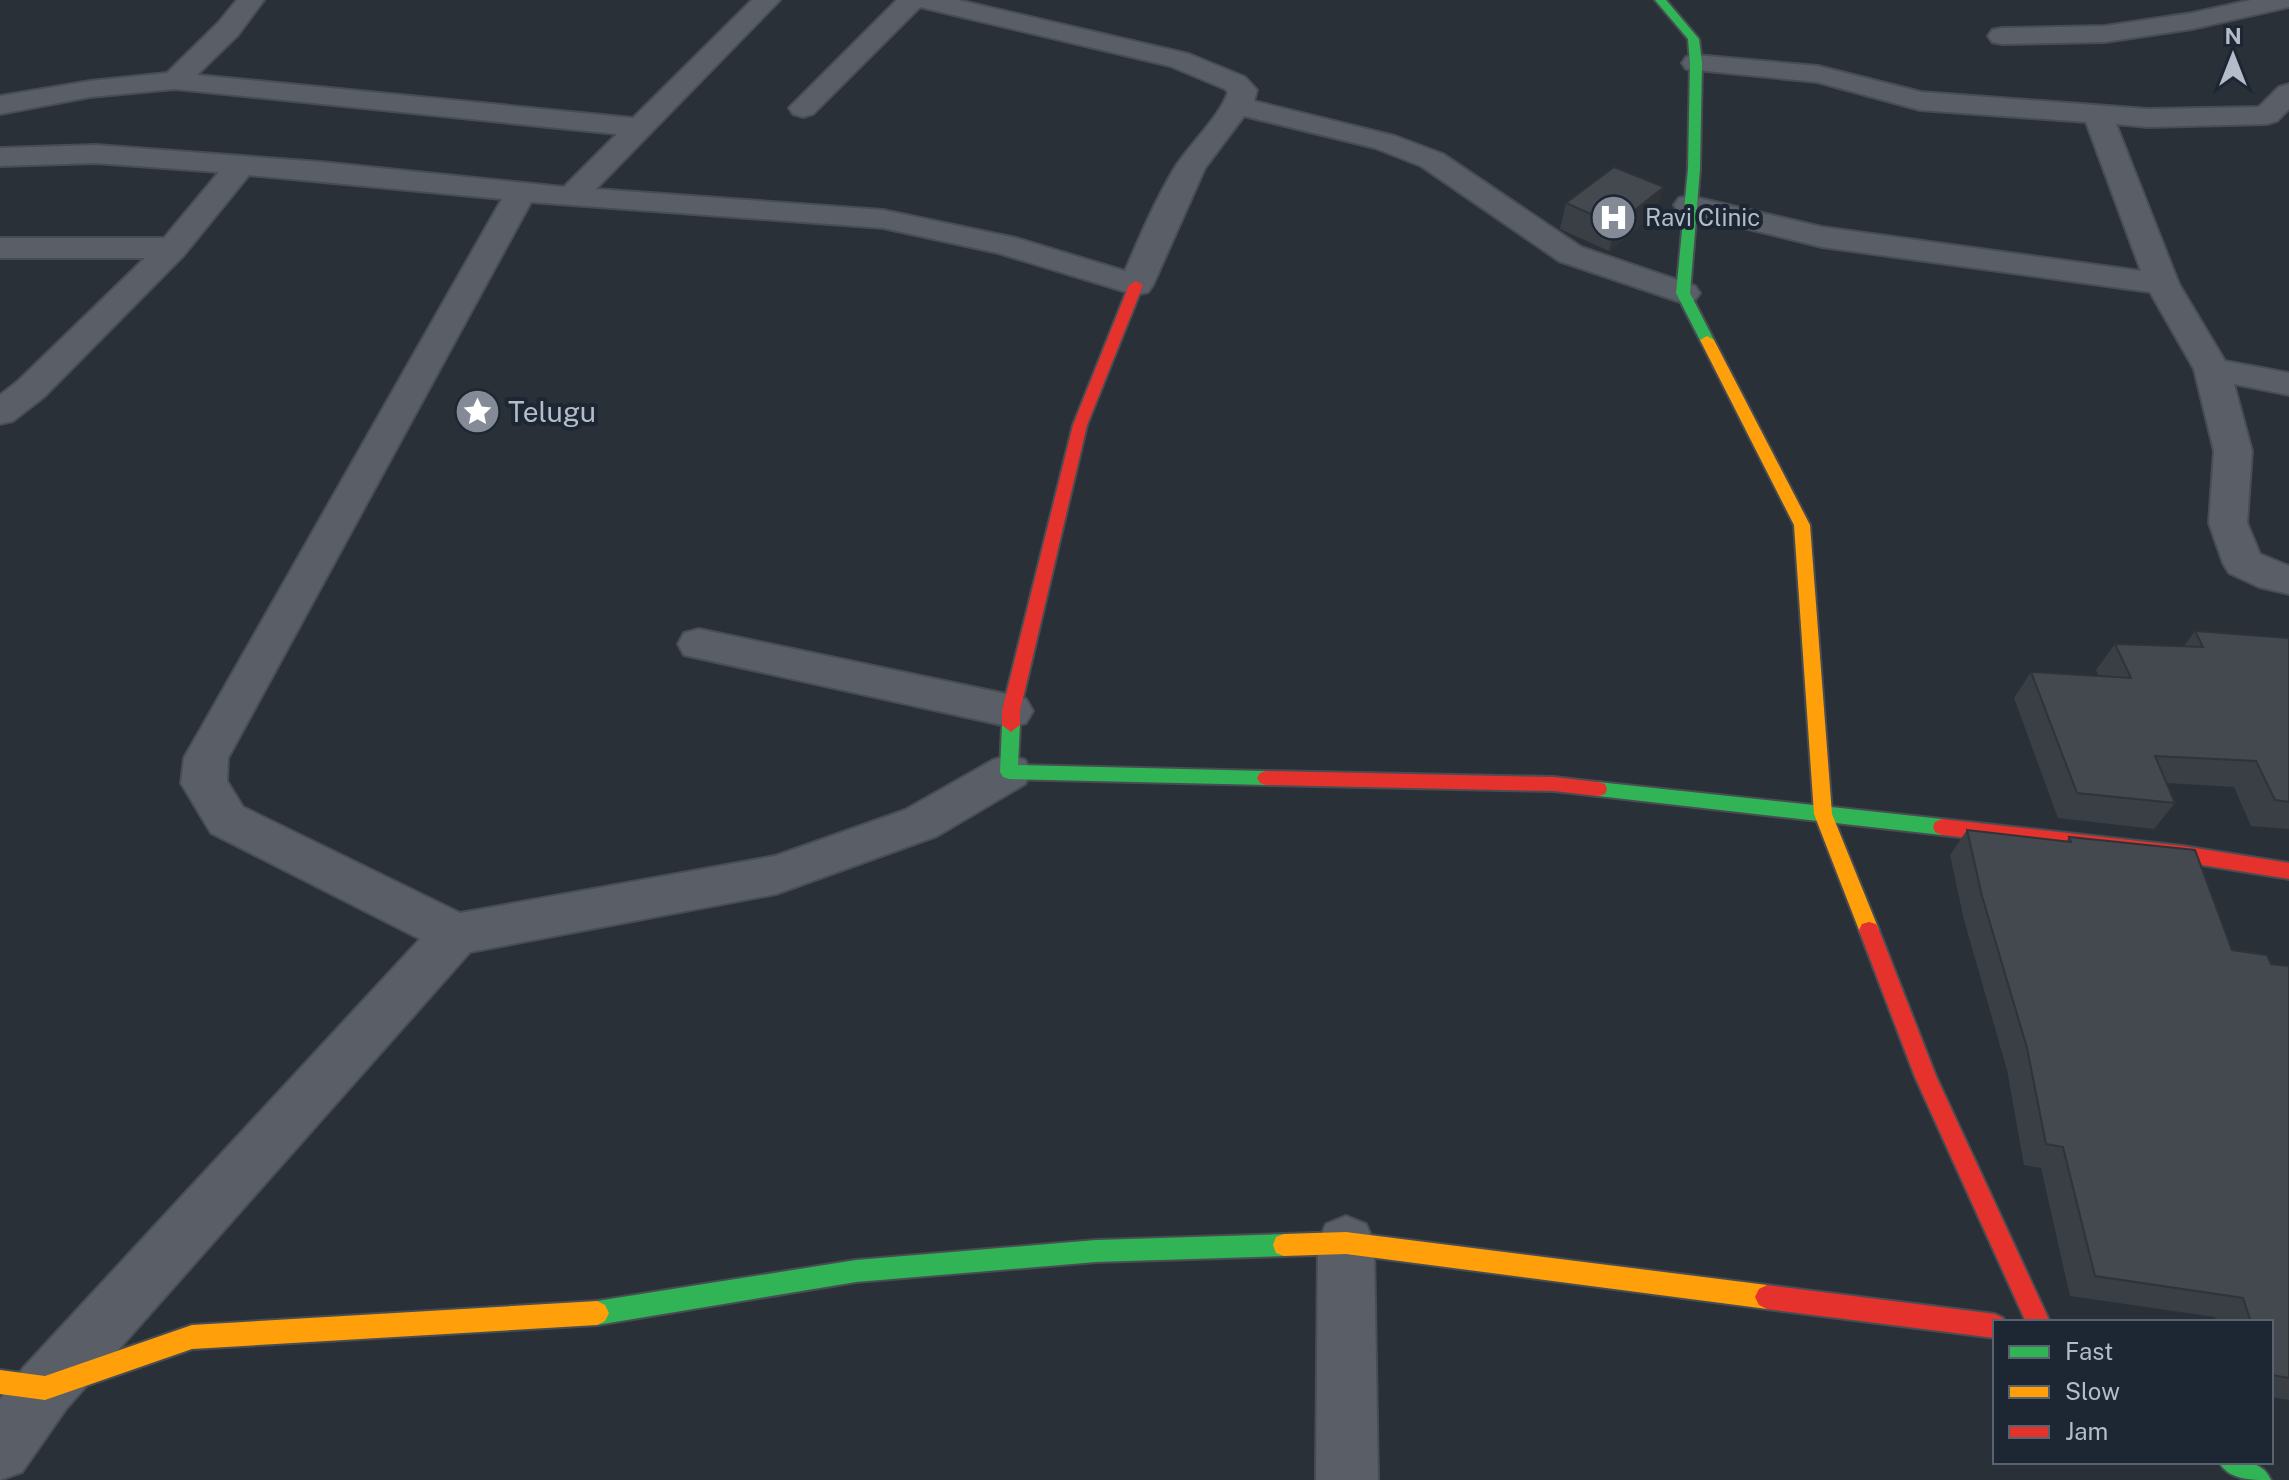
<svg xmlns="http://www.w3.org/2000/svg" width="2289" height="1480" font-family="'Public Sans',sans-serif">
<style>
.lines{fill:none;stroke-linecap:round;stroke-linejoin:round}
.street-casing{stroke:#484c53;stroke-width:4}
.fast-casing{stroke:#484c53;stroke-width:4}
.slow-casing{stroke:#484c53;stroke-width:4}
.jam-casing{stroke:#484c53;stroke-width:4}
.street{fill:#5a5e66;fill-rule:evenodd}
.fast{fill:#30b455;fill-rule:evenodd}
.slow{fill:#ff9f0a;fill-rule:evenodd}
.jam{fill:#e5322d;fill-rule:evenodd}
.wall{fill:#3a3f45}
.shaded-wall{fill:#303338}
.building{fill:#444950;stroke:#303338;stroke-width:2}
.labels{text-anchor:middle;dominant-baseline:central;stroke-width:8;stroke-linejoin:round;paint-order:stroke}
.far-poi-label{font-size:24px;fill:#b4bcc9;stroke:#1d2633;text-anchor:start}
.poi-label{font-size:28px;fill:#b4bcc9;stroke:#1d2633;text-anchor:start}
</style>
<rect width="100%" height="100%" fill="#2a3038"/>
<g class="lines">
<defs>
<g id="street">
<path d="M237,0h27l-26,35 -41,40 436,43 119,-118h28l-184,189 287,21 133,28 109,33c15,-35 30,-70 49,-102 15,-24 47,-54 54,-77l-3,-3 -55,-23 -250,-59 -107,107 -10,3 -10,-3 -4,-6 108,-108h61l231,54 56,23 12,13 -3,11 141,35 48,18 138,93 114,39 5,7 -5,7 -12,3 -124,-42 -138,-95 -46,-18 -131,-32 -39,52 -52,117 -5,7 -12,3 -138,-42 -115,-25 -352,-26 -303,556 -1,23 16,26 217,106 315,-57 130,-46 88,-50 16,-5 16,5 6,12 -6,12 -88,52 -161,58 -306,58 -404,457 -44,63 -22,8v-81l24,-32 396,-428 -209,-106 -30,-50 3,-25 318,-559 -253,-24 -65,80 -140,142 -31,24 -13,3v-29l18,-14 127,-123h-145v-20h164l55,-66 -123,-9 -96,3v-18l96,-3 225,17 243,25 53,-53 -442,-45 -85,8 -90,17v-18l90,-15 77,-8 51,-50z"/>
<polygon points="2251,0 2289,0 2289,7 2192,29 2105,42 2002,44 1992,42 1988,36 1992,30 2002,28 2105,26 2192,13"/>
<polygon points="1696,55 1818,66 1921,92 2148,109 2259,107 2279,87 2289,84 2289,109 2277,121 2267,124 2148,127 2116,124 2179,284 2225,361 2289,373 2289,395 2234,384 2252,451 2247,523 2260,554 2289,566 2289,594 2259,587 2229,573 2223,563 2209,523 2214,451 2194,369 2150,292 1822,247 1679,212 1674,205 1679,198 1690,196 1822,227 2141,271 2086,122 1920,110 1817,82 1686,69 1682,63 1686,57"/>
<polygon points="699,629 1011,695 1026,699 1033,711 1026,723 1011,727 684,655 678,644 684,633"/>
<polygon points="1346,1216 1366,1224 1374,1243 1378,1480 1316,1480 1318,1243 1326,1224"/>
</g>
<g id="fast">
<polygon points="1655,0 1666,0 1699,39 1702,63 1700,169 1690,293 1714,340 1707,344 1700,340 1676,293 1688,169 1690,63 1688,39"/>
<polygon points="1011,718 1020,725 1018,765 1266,771 1272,773 1275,778 1272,783 1266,785 1009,779 1003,777 1000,772 1002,725"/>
<polygon points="1598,782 1942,819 1949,822 1951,827 1949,832 1942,835 1598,796 1591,794 1589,789 1591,784"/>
<polygon points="1284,1234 1292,1237 1295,1245 1292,1253 1284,1256 1096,1262 856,1282 597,1325 589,1321 585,1313 589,1305 597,1301 856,1260 1096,1240"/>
<path d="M2219,1462c21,0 42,-4 52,18 -21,0 -42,0 -52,-18z"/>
</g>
<g id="slow">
<polygon points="1707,336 1714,340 1810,525 1832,814 1879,930 1876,936 1869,938 1862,936 1859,930 1814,814 1794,525 1700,340"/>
<polygon points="1346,1232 1767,1285 1775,1289 1779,1297 1775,1305 1767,1309 1346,1254 1284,1256 1276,1253 1273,1245 1276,1237 1284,1234"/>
<polygon points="597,1301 605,1305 609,1313 605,1321 597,1325 192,1349 45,1400 0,1394 0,1370 45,1376 192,1325"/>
</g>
<g id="jam">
<polygon points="1136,281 1143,285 1087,425 1020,711 1020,725 1011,732 1002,725 1002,711 1073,425 1129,285"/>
<polygon points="1266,771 1554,777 1598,782 1605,784 1607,789 1605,794 1598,796 1554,791 1266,785 1260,783 1257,778 1260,773"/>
<polygon points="1942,819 2183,846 2289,863 2289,879 2183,862 1942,835 1935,832 1933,827 1935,822"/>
<polygon points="1869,922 1876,924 1879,930 1936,1076 2050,1322 2026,1322 1915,1077 1859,930 1862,924"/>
<polygon points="1767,1285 1995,1314 2003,1318 2005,1322 1995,1322 1995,1338 1767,1309 1759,1305 1755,1297 1759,1289"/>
</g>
</defs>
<use href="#street" class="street-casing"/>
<use href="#fast" class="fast-casing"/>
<use href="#slow" class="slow-casing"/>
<use href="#jam" class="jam-casing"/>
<use href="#street" class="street"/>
<use href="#fast" class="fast"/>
<use href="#slow" class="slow"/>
<use href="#jam" class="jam"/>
</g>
<g class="wall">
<polygon points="1566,203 1656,213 1609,251 1560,229"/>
<polygon points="2195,631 2289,638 2289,829 2251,826 2234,787 2167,783 2175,803 2154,829 2058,818 2014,698 2031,672 2099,676 2096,670 2115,644 2184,646"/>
<polygon points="1967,830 2066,842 2069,837 2232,950 2271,964 2289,966 2289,1400 2271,1397 2271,1322 2217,1322 2215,1317 2070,1296 2041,1168 2024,1165 2007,1070 1964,920 1950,855"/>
</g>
<polygon class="shaded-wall" points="1664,187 1656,213 1609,251 1616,225"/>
<g class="building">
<polygon points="1614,167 1664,187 1616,225 1566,203"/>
<polygon points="2195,631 2289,638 2289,802 2275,800 2256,761 2155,756 2175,803 2077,793 2031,672 2131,678 2115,644 2203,647"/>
<polygon points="1967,830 2071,842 2069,837 2195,850 2232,950 2267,955 2271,964 2289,966 2289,1378 2271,1375 2271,1322 2251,1322 2243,1298 2095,1276 2063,1147 2046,1144 2027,1048 1982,896"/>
</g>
<defs>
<symbol id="hospital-disc" viewBox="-11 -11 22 22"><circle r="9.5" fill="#848b96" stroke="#1d2633"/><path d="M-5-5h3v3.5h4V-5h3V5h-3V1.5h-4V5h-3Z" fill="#fff"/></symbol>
<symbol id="sight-disc" viewBox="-11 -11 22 22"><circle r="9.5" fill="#848b96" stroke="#1d2633"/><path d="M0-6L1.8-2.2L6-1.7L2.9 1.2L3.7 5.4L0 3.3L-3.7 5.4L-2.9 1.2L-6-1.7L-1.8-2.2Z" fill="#fff"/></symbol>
</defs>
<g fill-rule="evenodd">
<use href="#hospital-disc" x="1588" y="192" width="51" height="51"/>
<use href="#sight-disc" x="452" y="386" width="51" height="51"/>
</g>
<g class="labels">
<g class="far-poi-label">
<text x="1645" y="217">Ravi Clinic</text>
</g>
<g class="poi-label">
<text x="508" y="411">Telugu</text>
</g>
</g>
<rect x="1993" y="1320" width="280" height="144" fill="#1d2633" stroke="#59626f" stroke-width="2"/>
<rect x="2009" y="1346" width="40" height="12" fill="#30b455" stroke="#59626f" stroke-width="2"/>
<text x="2065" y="1360" font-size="24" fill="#b4bcc9">Fast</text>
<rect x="2009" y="1386" width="40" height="12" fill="#ff9f0a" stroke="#59626f" stroke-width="2"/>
<text x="2065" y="1400" font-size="24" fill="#b4bcc9">Slow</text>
<rect x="2009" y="1426" width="40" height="12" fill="#e5322d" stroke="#59626f" stroke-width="2"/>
<text x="2065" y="1440" font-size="24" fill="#b4bcc9">Jam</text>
<g transform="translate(2233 56)" stroke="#1d2633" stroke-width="6" paint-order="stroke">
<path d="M0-6L14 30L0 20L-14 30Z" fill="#b4bcc9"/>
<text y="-12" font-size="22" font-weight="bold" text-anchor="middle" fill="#b4bcc9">N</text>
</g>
</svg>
